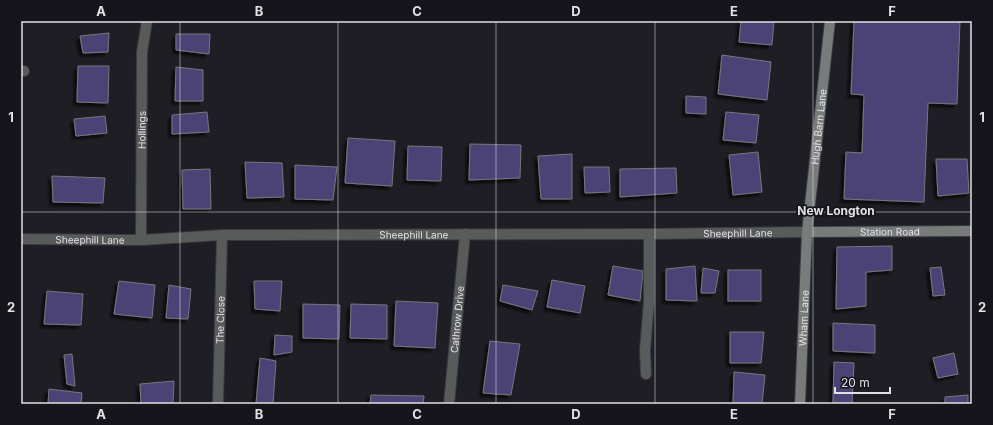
<svg xmlns="http://www.w3.org/2000/svg" width="993" height="425" font-family="Inter,sans-serif">
<style>
.building{fill:#4b4275;stroke:#77777e;filter:url(#shadow)}
.lines{fill:none;stroke-linecap:round;stroke-linejoin:round}
.lane-casing{stroke:#3a393f;stroke-width:12}
.street-casing{stroke:#3a393f;stroke-width:12}
.secondary-casing{stroke:#3a393f;stroke-width:12}
.lane{stroke:#575b59;stroke-width:10}
.street{stroke:#575b59;stroke-width:10}
.secondary{stroke:#777c7a;stroke-width:10}
.grid{fill:none;stroke:#e1e0e5;stroke-width:1;stroke-opacity:0.55}
.labels{text-anchor:middle;dominant-baseline:central;stroke-width:3.5;stroke-linejoin:round;paint-order:stroke}
.street-label{font-size:10px;fill:#e1e0e5;stroke:#16151b}
.quarter-label{font-size:12px;font-weight:bold;fill:#e1e0e5;stroke:#16151b}
.neatline{fill:none;stroke:#e1e0e5;stroke-width:1.5}
.grid-label{font-size:13px;text-anchor:middle;font-weight:bold;fill:#e1e0e5}
</style>
<defs>
<filter id="shadow"><feDropShadow dx="-3.5" dy="3.5" stdDeviation="1" flood-color="#0009"/></filter>
</defs>
<rect width="100%" height="100%" fill="#1f1e24"/>
<g class="building">
<polygon points="741,21 774,21 772,45 739,42"/>
<polygon points="854,21 960,21 957,104 928,103 924,202 844,199 846,152 862,153 864,95 851,94"/>
<polygon points="109,33 108,52 83,53 80,36"/>
<polygon points="176,34 210,34 209,54 176,50"/>
<polygon points="722,55 771,62 767,100 718,94"/>
<polygon points="78,66 109,66 108,103 77,102"/>
<polygon points="176,67 203,70 203,101 175,101"/>
<polygon points="686,96 706,97 706,114 686,113"/>
<polygon points="207,112 209,132 172,134 172,115"/>
<polygon points="726,112 759,115 756,143 723,140"/>
<polygon points="105,116 107,133 76,136 74,119"/>
<polygon points="348,138 395,141 392,186 345,183"/>
<polygon points="470,144 521,145 520,178 469,180"/>
<polygon points="408,146 442,147 441,181 407,180"/>
<polygon points="758,152 762,192 733,195 729,155"/>
<polygon points="572,154 572,199 541,199 538,156"/>
<polygon points="936,159 967,159 969,193 938,196"/>
<polygon points="245,162 282,163 284,197 247,198"/>
<polygon points="295,165 337,167 333,200 295,199"/>
<polygon points="584,167 609,167 610,192 585,193"/>
<polygon points="676,168 677,193 620,197 620,169"/>
<polygon points="210,169 211,209 183,209 182,170"/>
<polygon points="52,176 105,178 103,203 53,202"/>
<polygon points="892,246 892,270 866,272 866,306 836,309 837,247"/>
<polygon points="613,266 643,271 640,301 608,295"/>
<polygon points="695,266 697,301 666,300 666,269"/>
<polygon points="941,267 945,295 933,296 930,268"/>
<polygon points="703,268 719,271 715,293 701,293"/>
<rect x="728" y="270" width="33" height="31"/>
<polygon points="552,280 585,286 580,313 547,307"/>
<polygon points="119,281 155,285 152,318 114,314"/>
<polygon points="254,281 282,281 280,311 255,309"/>
<polygon points="169,285 191,289 188,319 166,318"/>
<polygon points="503,285 538,291 532,310 500,301"/>
<polygon points="47,291 83,294 81,325 44,324"/>
<polygon points="396,301 438,303 435,348 394,346"/>
<polygon points="303,304 340,305 339,339 303,338"/>
<polygon points="351,304 387,305 387,339 350,338"/>
<polygon points="833,323 875,325 875,353 833,351"/>
<polygon points="730,332 764,332 761,363 730,363"/>
<polygon points="275,335 292,336 292,352 274,355"/>
<polygon points="490,341 520,344 511,395 483,393"/>
<polygon points="954,353 958,374 938,378 933,358"/>
<polygon points="72,354 75,386 67,384 64,355"/>
<polygon points="260,358 276,361 273,404 256,404"/>
<polygon points="834,362 854,363 852,404 833,404"/>
<polygon points="734,372 765,375 762,404 733,404"/>
<polygon points="174,381 173,404 141,404 140,384"/>
<polygon points="49,389 82,393 81,404 48,404"/>
<polygon points="371,395 424,396 423,404 370,404"/>
<polygon points="968,395 968,404 945,404 945,397"/>
</g>
<g class="lines">
<defs>
<polyline id="lane" points="646,374 645,350 649,301 649,234"/>
<g id="street">
<polyline points="21,71 24,71"/>
<path id="s1" d="M21,239l120,1 81,-5 427,-1 158,-2"/>
<path id="s2" d="M141,240l1,-188 5,-31"/>
<path id="s3" d="M218,404l4,-169"/>
<path id="s4" d="M449,404l16,-170"/>
</g>
<g id="secondary">
<path id="s5" d="M807,232l165,-1"/>
<path id="s6" d="M800,404l7,-172 23,-211"/>
</g>
</defs>
<use href="#lane" class="lane-casing"/>
<use href="#street" class="street-casing"/>
<use href="#secondary" class="secondary-casing"/>
<use href="#lane" class="lane"/>
<use href="#street" class="street"/>
<use href="#secondary" class="secondary"/>
</g>
<path class="grid" d="M180,21v383M338,21v383M496,21v383M655,21v383M813,21v383M21,212h951"/>
<g class="labels">
<g class="street-label">
<text stroke="none"><textPath href="#s6" startOffset="278">Hugh Barn Lane</textPath></text>
<text stroke="none"><textPath href="#s2" startOffset="110">Hollings</textPath></text>
<text stroke="none"><textPath href="#s5" startOffset="83">Station Road</textPath></text>
<text stroke="none"><textPath href="#s1" startOffset="717">Sheephill Lane</textPath></text>
<text stroke="none"><textPath href="#s1" startOffset="393">Sheephill Lane</textPath></text>
<text stroke="none"><textPath href="#s1" startOffset="69">Sheephill Lane</textPath></text>
<text stroke="none"><textPath href="#s6" startOffset="86">Wham Lane</textPath></text>
<text stroke="none"><textPath href="#s4" startOffset="85">Cathrow Drive</textPath></text>
<text stroke="none"><textPath href="#s3" startOffset="84">The Close</textPath></text>
</g>
<g class="quarter-label">
<text x="836" y="210">New Longton</text>
</g>
</g>
<rect width="993" height="425" fill="none" stroke="#16151b" stroke-width="44"/>
<path d="M835 387v6h55v-6" fill="none" stroke="#e1e0e5" stroke-width="2"/>
<text x="841" y="387" font-size="12" fill="#e1e0e5" stroke="#16151b" stroke-width="3" paint-order="stroke">20 m</text>
<rect x="22" y="22" width="949" height="381" class="neatline"/>
<g class="grid-label">
<text x="101" y="16">A</text>
<text x="259" y="16">B</text>
<text x="417" y="16">C</text>
<text x="576" y="16">D</text>
<text x="734" y="16">E</text>
<text x="892" y="16">F</text>
<text x="11" y="122">1</text>
<text x="982" y="122">1</text>
<text x="11" y="312">2</text>
<text x="982" y="312">2</text>
<text x="101" y="419">A</text>
<text x="259" y="419">B</text>
<text x="417" y="419">C</text>
<text x="576" y="419">D</text>
<text x="734" y="419">E</text>
<text x="892" y="419">F</text>
</g>
</svg>
